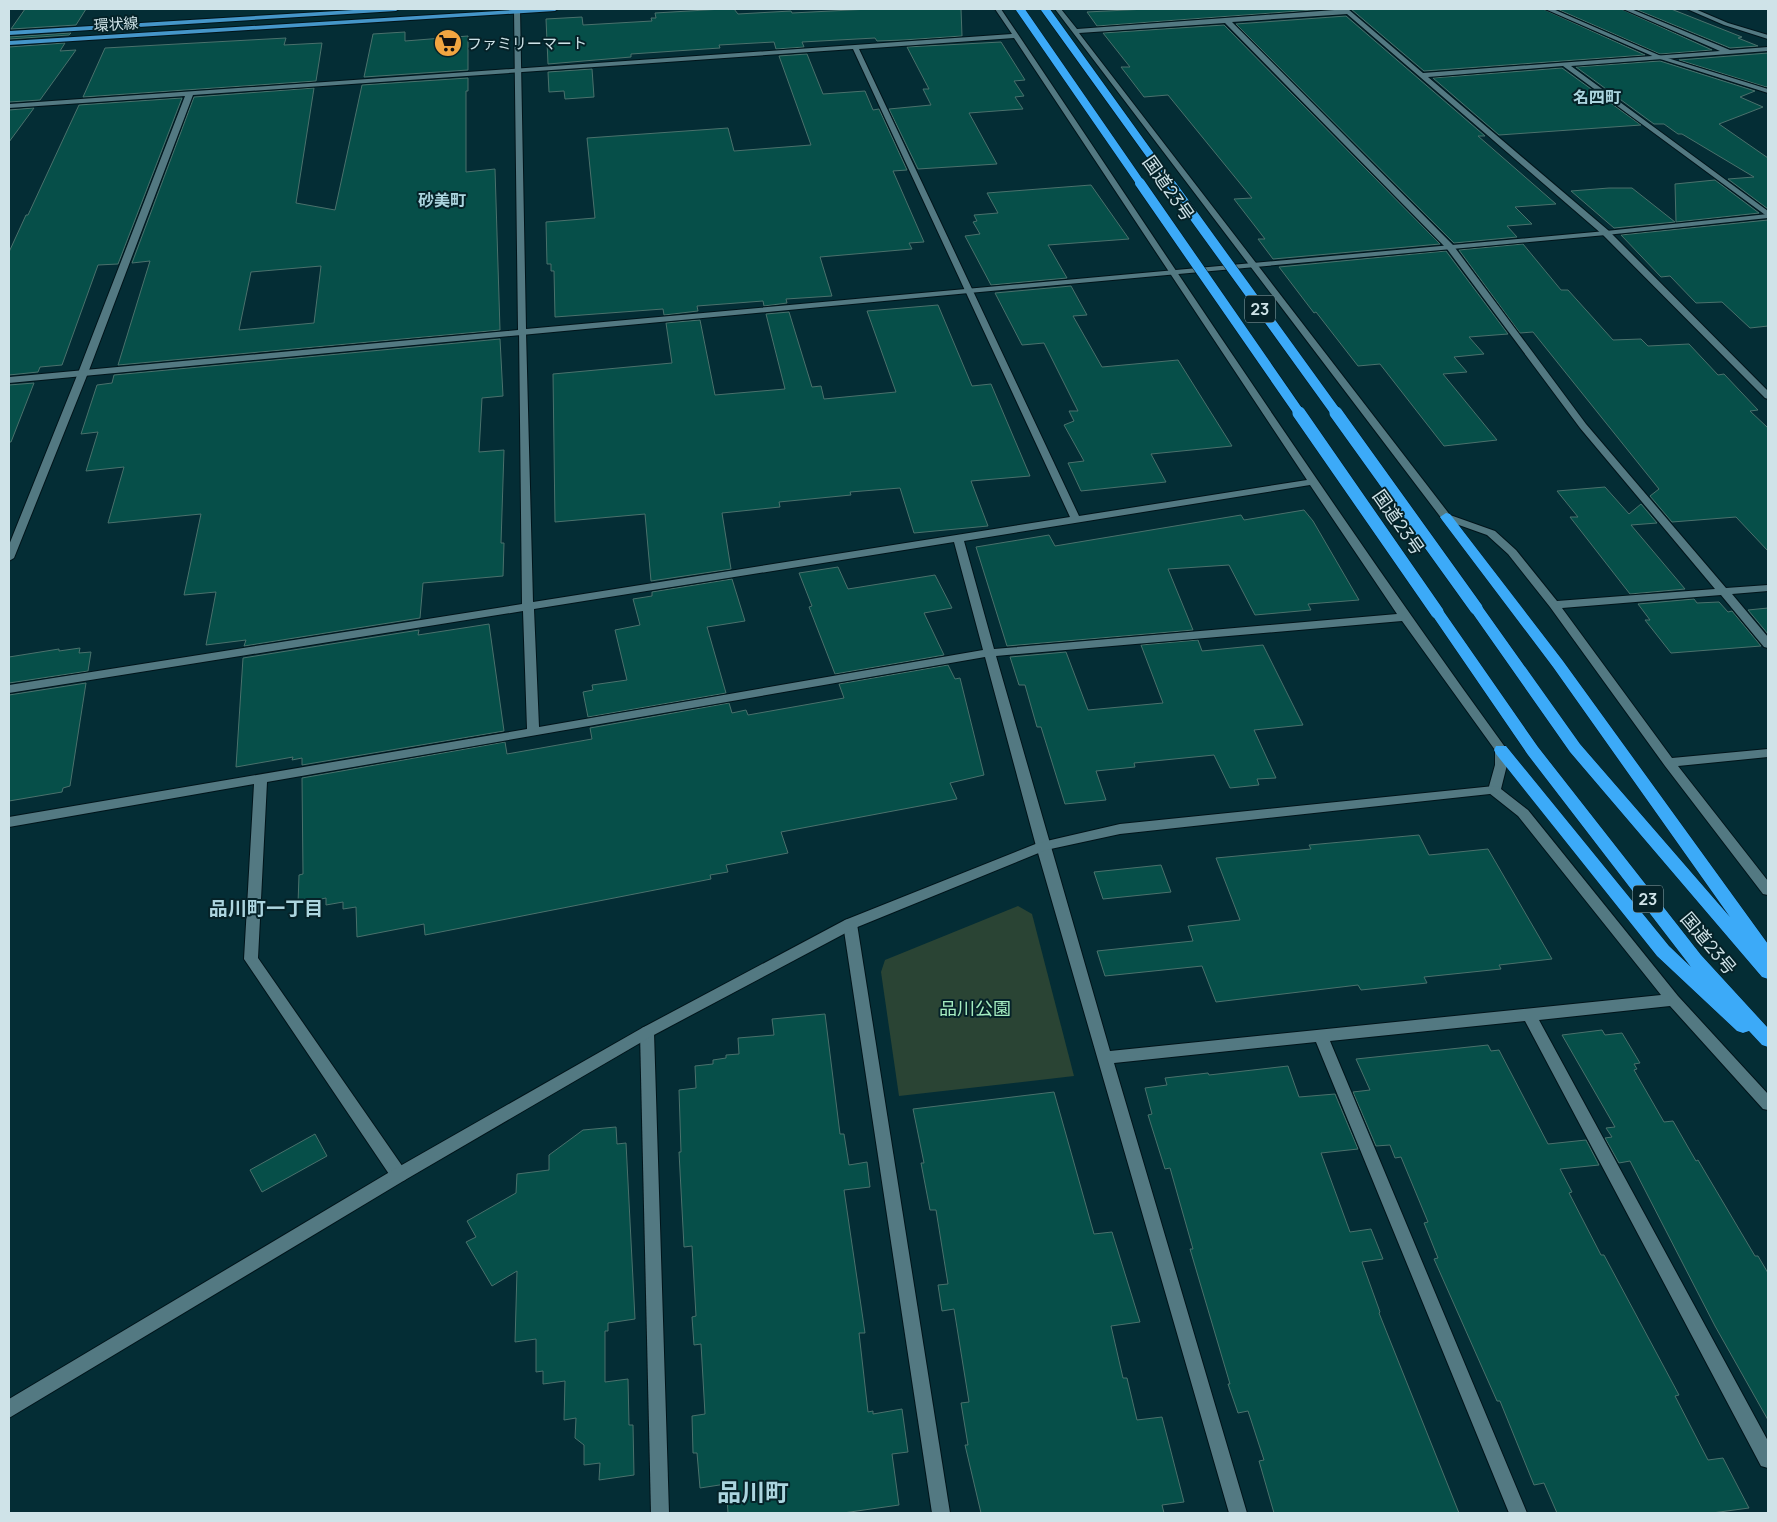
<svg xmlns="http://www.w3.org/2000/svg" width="1777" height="1522" font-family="Manrope,'Noto Sans JP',sans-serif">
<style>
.green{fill:#2a4434}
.building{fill:#064f49;stroke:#4a716c;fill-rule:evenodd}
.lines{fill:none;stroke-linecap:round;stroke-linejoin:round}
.street-casing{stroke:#00141a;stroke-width:2}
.secondary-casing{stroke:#00141a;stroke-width:2}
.primary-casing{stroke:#00141a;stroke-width:2}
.highway-casing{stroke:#00141a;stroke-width:1}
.street{fill:#537982;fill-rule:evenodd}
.secondary{fill:#537982;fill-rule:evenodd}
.primary{fill:#4596c9;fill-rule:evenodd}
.highway{fill:#3caaf8;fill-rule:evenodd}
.highway-bridge-far2-casing{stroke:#00141a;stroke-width:9;stroke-linecap:butt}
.highway-bridge-far1-casing{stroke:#00141a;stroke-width:11;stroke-linecap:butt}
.highway-bridge-casing{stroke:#00141a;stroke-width:14;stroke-linecap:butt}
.highway-bridge-far2{stroke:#3caaf8;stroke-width:8}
.highway-bridge-far1{stroke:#3caaf8;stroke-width:10}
.highway-bridge{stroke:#3caaf8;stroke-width:13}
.labels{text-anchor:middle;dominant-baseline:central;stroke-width:4;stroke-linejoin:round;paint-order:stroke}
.far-street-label{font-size:15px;fill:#cfe3e8;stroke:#052228}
.far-poi-label{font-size:15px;fill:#cfe3e8;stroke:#052228;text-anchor:start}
.far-quarter-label{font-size:16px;font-weight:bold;fill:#acd5df;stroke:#052228}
.shield{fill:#052228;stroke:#92a9ae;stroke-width:1}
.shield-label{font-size:16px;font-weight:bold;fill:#cfe3e8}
.street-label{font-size:18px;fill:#cfe3e8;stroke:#052228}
.park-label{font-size:18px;fill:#a5edc1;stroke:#052228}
.neighbourhood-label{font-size:19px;font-weight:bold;fill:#acd5df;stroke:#052228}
.near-quarter-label{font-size:24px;font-weight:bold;fill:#acd5df;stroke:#052228}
</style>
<rect width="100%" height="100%" fill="#042d35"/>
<polygon class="green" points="1018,906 1032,914 1074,1076 899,1096 881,972 885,960"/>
<g class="building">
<polygon points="25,9 86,9 76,25 11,29"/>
<polygon points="723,9 734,9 738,14 791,11 792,13 870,9 961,9 962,36 903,40 877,41 875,38 802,42 804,47 776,49 774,42 719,45 720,48 631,54 631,57 548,64 546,19 582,17 583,25 652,21 651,18 656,18 655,13"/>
<polygon points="1147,9 1326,9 1097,26 1087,12"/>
<polygon points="1351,9 1543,9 1645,55 1424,71"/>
<polygon points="1557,9 1621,9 1712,50 1660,54"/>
<polygon points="1635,9 1671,9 1742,37 1738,38 1758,46 1730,48"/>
<polygon points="1346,16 1485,136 1478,136 1556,204 1515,207 1532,224 1507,226 1517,237 1454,243 1236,24"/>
<polygon points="1224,25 1440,244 1273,259 1258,239 1265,239 1234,199 1252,198 1168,95 1144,97 1121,67 1130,67 1103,33"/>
<polygon points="405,32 405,41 468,36 468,70 364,77 373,34"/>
<polygon points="71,33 69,35 9,39 9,37"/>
<polygon points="286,38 284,45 322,43 316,81 83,97 105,48"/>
<polygon points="1001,42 1025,80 1014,81 1024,96 1015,97 1023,109 969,113 997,164 918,169 889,109 931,105 923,89 929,89 907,47"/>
<polygon points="65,43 60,51 76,50 40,100 9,102 9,47"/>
<polygon points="1768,53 1768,86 1766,87 1679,60"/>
<polygon points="807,54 823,94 865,91 873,110 879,109 907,170 893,171 924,242 909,243 912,249 820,257 832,296 786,299 787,303 764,306 763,301 697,306 698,311 664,315 663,309 555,317 554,271 551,271 551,264 547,264 546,222 595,218 587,138 728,128 734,151 811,145 779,56"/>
<polygon points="1660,61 1755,91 1740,97 1763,107 1719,124 1768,158 1768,209 1728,179 1754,177 1682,134 1678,134 1664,124 1654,124 1576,67"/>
<polygon points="1562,68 1641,125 1499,135 1433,78"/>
<polygon points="592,69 594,97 565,99 564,91 549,92 548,72"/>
<path d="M468,78v13h-2v81l29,-3 5,161 -382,35 32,-104 -18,2 62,-166 120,-9 -18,115 39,7 27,-125zM321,266l-7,57 -75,7 12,-58z"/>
<polygon points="182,98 118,264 98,265 62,365 40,367 38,372 9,375 9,252 26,215 28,215 79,105"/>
<polygon points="34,108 9,142 9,110"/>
<polygon points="1715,180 1759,213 1676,222 1675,184"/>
<polygon points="1091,185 1129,239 1048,245 1067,278 991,285 965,236 980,234 973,222 977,221 974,215 998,213 987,193"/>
<polygon points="1609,188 1632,188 1675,222 1614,228 1571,191"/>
<polygon points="1768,220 1768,326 1750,328 1722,302 1696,303 1670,276 1661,277 1621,235"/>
<polygon points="1523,244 1561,290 1568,290 1613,340 1641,339 1648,346 1689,344 1718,375 1724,374 1758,410 1750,411 1768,428 1768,551 1736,517 1672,522 1650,496 1659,489 1533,332 1520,333 1459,250"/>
<polygon points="1446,251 1508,334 1469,337 1484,354 1454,357 1467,372 1443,374 1497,440 1444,446 1380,364 1358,366 1316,312 1314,313 1279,267"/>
<polygon points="1071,286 1087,315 1073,316 1102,367 1178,360 1232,446 1151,454 1166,482 1081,491 1068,463 1084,461 1064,425 1074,421 1069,411 1078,411 1044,343 1022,345 995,293"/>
<polygon points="938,305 972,386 991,384 1030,476 971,481 988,526 914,533 900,488 850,492 851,495 779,502 780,507 722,513 731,569 651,581 645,514 555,522 553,374 672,363 666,323 700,320 715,395 785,389 766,314 789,312 812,387 821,386 824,399 896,392 867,311"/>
<polygon points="500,339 503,396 482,398 479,452 504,450 501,543 504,543 503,576 423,583 420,618 244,646 246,640 206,645 216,592 184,595 201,514 108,523 124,467 86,471 98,432 81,434 97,385 112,383 114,375"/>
<polygon points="34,383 11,442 9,442 9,385"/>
<polygon points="1605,487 1629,514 1641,504 1657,523 1631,525 1685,589 1630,594 1570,517 1578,517 1557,491"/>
<polygon points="1304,510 1313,521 1359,600 1308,604 1311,610 1255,615 1229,565 1168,569 1193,630 1007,646 976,547 1049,535 1055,546 1241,515 1244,520"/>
<polygon points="838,567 848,589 935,575 952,608 924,613 944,655 835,674 809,607 812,606 799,573"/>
<polygon points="732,579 745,621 707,627 726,693 588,717 583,692 593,690 592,685 627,680 615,630 640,625 633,599 652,596 652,592"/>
<polygon points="1694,599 1697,603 1719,602 1728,612 1732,611 1761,646 1671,653 1645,620 1650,620 1638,604"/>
<polygon points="1768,608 1768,634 1748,610"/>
<polygon points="489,624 504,731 302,765 302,758 292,760 293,757 236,767 243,658 419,630 418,635"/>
<polygon points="1198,640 1202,651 1263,645 1303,725 1254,730 1276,778 1257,779 1259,785 1230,788 1214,755 1134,763 1135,767 1096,771 1106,800 1065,804 1041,727 1037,727 1025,685 1019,685 1010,657 1066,652 1088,710 1163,703 1141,645"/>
<polygon points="80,648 79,653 91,652 88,671 9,683 9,657 59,649 59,651"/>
<polygon points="948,665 955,679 960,678 984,775 950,783 957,799 781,832 788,853 726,865 728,872 710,875 711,879 425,935 424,924 357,937 356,907 343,909 343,902 326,905 326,898 298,904 299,875 303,874 302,778 505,742 507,754 592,739 590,728 729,703 732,713 746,710 748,715 844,698 839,684"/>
<polygon points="86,683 70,786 63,788 62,792 9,801 9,695"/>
<polygon points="1419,835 1429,855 1488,849 1552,959 1499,965 1501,969 1424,977 1427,983 1361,990 1358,985 1216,1002 1202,966 1105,976 1097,951 1193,941 1188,926 1240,920 1216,858 1311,849 1309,845"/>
<polygon points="1161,865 1171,892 1103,899 1094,872"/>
<polygon points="825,1014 840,1134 844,1134 849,1165 867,1162 870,1187 844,1190 865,1333 859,1333 868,1412 873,1411 873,1414 902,1409 908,1452 892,1454 899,1505 843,1513 728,1513 726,1484 700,1488 697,1453 693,1453 692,1416 705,1414 701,1344 694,1345 692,1317 696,1316 692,1246 684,1247 679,1152 681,1152 679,1090 696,1088 695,1066 713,1064 713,1060 726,1058 726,1055 739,1054 738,1038 774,1035 772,1019"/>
<polygon points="1602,1030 1605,1035 1622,1033 1640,1063 1634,1064 1637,1069 1634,1070 1664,1122 1673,1121 1696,1161 1698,1160 1755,1256 1758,1256 1768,1273 1768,1420 1715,1326 1630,1161 1619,1163 1605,1138 1612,1137 1606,1128 1615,1127 1562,1035"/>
<polygon points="1488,1045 1491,1051 1499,1050 1548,1144 1586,1140 1599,1165 1560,1169 1572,1192 1569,1193 1601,1255 1604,1255 1679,1395 1675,1396 1708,1460 1723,1458 1749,1508 1712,1513 1557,1513 1544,1483 1534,1485 1500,1401 1497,1401 1434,1259 1438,1258 1424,1223 1428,1222 1401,1157 1395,1158 1390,1145 1376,1146 1353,1092 1370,1090 1356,1059"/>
<polygon points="1288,1066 1299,1097 1335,1094 1358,1149 1321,1153 1350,1232 1371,1229 1383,1259 1362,1262 1380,1312 1379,1313 1459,1513 1274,1513 1259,1461 1264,1460 1248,1411 1238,1413 1228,1384 1230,1384 1190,1249 1193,1249 1170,1168 1165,1169 1148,1115 1152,1114 1145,1088 1167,1085 1165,1078 1208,1073 1209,1075"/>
<polygon points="1054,1092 1094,1234 1112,1232 1140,1322 1111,1326 1123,1378 1127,1378 1137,1420 1162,1417 1184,1502 1162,1505 1164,1513 981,1513 965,1445 968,1445 961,1403 969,1402 954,1309 942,1311 938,1285 948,1284 936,1210 930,1210 921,1163 924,1163 913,1109"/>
<polygon points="616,1127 617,1144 626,1143 635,1319 608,1323 608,1331 605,1331 605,1382 628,1379 629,1425 633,1425 634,1475 599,1480 600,1463 584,1465 584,1445 575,1438 576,1418 564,1420 565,1381 543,1384 543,1371 536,1372 536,1339 515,1342 517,1271 492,1286 466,1242 476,1237 467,1221 516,1193 517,1174 549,1170 549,1155 583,1130"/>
<polygon points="315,1134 327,1156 262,1192 250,1170"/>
</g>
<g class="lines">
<defs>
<g id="street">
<path d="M995,9h6c166,247 329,497 504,738l2,18 -6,24 27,21 150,186 90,98v16l-5,-1 -93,-103 -131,14 229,421v27l-7,-2 -236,-445 -195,20 197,472h-18l-193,-471 -202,21 133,450h-18l-193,-667 -51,-189 -718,125 -9,176 147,212 2,5 -2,5 -6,2 -6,-2 -149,-221 10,-175 -245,43v-10l518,-88 -4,-118 -514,82v-8l513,-81 -3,-274h6l1,2 7,270 537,-85 -217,-468 -660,46 -105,278 -74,185 -5,3v-16l69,-172 107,-277 -176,12v-4l1003,-70zM1014,38l293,442 -228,36 -220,-467zM1310,485l87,129 -403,35 -30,-108zM954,542l29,108 -444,77 -5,-118zM1402,621l93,129v15l-7,25 1,3 29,23 143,179 -551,56 -114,-395z"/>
<path d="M1055,9h6l16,20 271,-20 75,64 297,-22 -97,-42h8l99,41 38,-3v4l-197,15 197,145v6l-205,-151 -135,11 181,154 159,160v8l-3,-1 -162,-163 -256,-221 -115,8 221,223 133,179 140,164 42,-3v6l-36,3 36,43v11l-4,-1 -43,-52 -159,13 110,150 96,-9v8l-90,9 90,115v14l-5,-1 -98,-128 -115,-159 -42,-53 -21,-19 -45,-16zM1225,23l222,226 133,179 135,161 -158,12 -41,-51 -21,-19 -45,-16 -371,-482z"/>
<polygon points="1687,9 1695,9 1728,23 1768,35 1768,39 1724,25"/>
<polygon points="850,919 855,920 857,924 950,1513 932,1513 843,924 845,920"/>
<polygon points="647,1026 652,1028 654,1032 669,1513 651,1513 640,1032 642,1028"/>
</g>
<g id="secondary">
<polygon points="514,9 520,9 526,329 1606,231 1768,214 1768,218 1606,235 969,293 9,383 9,377 518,330"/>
<polygon points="1545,9 1553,9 1661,56 1768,89 1768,93 1657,58"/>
<polygon points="1494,786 1499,787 1500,790 1499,793 1120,834 1046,850 855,928 652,1036 405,1180 9,1418 9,1399 393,1170 642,1028 845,920 1038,843 1120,824"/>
</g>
<g id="primary">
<polygon points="370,9 399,9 396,11 9,35 9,31"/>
<polygon points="529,9 558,9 555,11 9,45 9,41"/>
</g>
<g id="highway">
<polygon points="1446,513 1450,514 1563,661 1768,944 1768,979 1762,977 1570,752 1471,611 1469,608 1471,605 1481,605 1580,744 1730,917 1553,667 1442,520 1440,517"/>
<polygon points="1437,608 1442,609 1538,747 1701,955 1768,1028 1768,1047 1762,1045 1749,1031 1743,1033 1737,1031 1657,956 1496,754 1494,750 1496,746 1506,746 1669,946 1691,967 1528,755 1430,612"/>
</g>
</defs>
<use href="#street" class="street-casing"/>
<use href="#secondary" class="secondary-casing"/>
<use href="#primary" class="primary-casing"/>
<use href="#highway" class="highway-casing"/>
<use href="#street" class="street"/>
<use href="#secondary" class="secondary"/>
<use href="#primary" class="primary"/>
<use href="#highway" class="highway"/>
<defs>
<g id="highway-bridge-far2">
<polyline points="1020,9 1141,184"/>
<polyline points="1045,9 1171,184"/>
</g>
<g id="highway-bridge-far1">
<polyline points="1140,183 1300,414"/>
<polyline points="1170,183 1337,414"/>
</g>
<g id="highway-bridge">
<polyline points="1299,413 1437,612"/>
<polyline points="1336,413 1476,608"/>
</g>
</defs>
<use href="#highway-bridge-far2" class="highway-bridge-far2-casing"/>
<use href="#highway-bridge-far1" class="highway-bridge-far1-casing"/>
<use href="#highway-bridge" class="highway-bridge-casing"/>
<use href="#highway-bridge-far2" class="highway-bridge-far2"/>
<use href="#highway-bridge-far1" class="highway-bridge-far1"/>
<use href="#highway-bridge" class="highway-bridge"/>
</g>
<defs>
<symbol id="supermarket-disc" viewBox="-11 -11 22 22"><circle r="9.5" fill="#f2a541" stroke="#052228"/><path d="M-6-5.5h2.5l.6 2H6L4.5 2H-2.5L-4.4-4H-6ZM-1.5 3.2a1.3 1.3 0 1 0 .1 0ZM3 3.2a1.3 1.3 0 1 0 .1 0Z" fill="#111"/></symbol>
</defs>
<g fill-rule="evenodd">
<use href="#supermarket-disc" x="432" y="27" width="32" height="32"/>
</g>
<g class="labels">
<g class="far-street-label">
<text transform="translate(116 24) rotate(-4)">環状線</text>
</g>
<g class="far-poi-label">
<text x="467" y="43">ファミリーマート</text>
</g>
<g class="far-quarter-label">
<text x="1597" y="97">名四町</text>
<text x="442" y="200">砂美町</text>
</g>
<g class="shield">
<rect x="1245" y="295.5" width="30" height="27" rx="4"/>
<rect x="1633" y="885.5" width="30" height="27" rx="4"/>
</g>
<g class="shield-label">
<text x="1260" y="309">23</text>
<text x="1648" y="899">23</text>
</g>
<g class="street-label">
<text transform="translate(1169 188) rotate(55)">国道23号</text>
<text transform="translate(1399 522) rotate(55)">国道23号</text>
<text transform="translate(1709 943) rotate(50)">国道23号</text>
</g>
<g class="park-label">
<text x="975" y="1008">品川公園</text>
</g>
<g class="neighbourhood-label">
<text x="266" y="908">品川町一丁目</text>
</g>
<g class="near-quarter-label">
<text x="753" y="1491">品川町</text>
</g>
</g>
<rect width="1777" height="1522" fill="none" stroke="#cfe3e8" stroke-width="20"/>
</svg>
